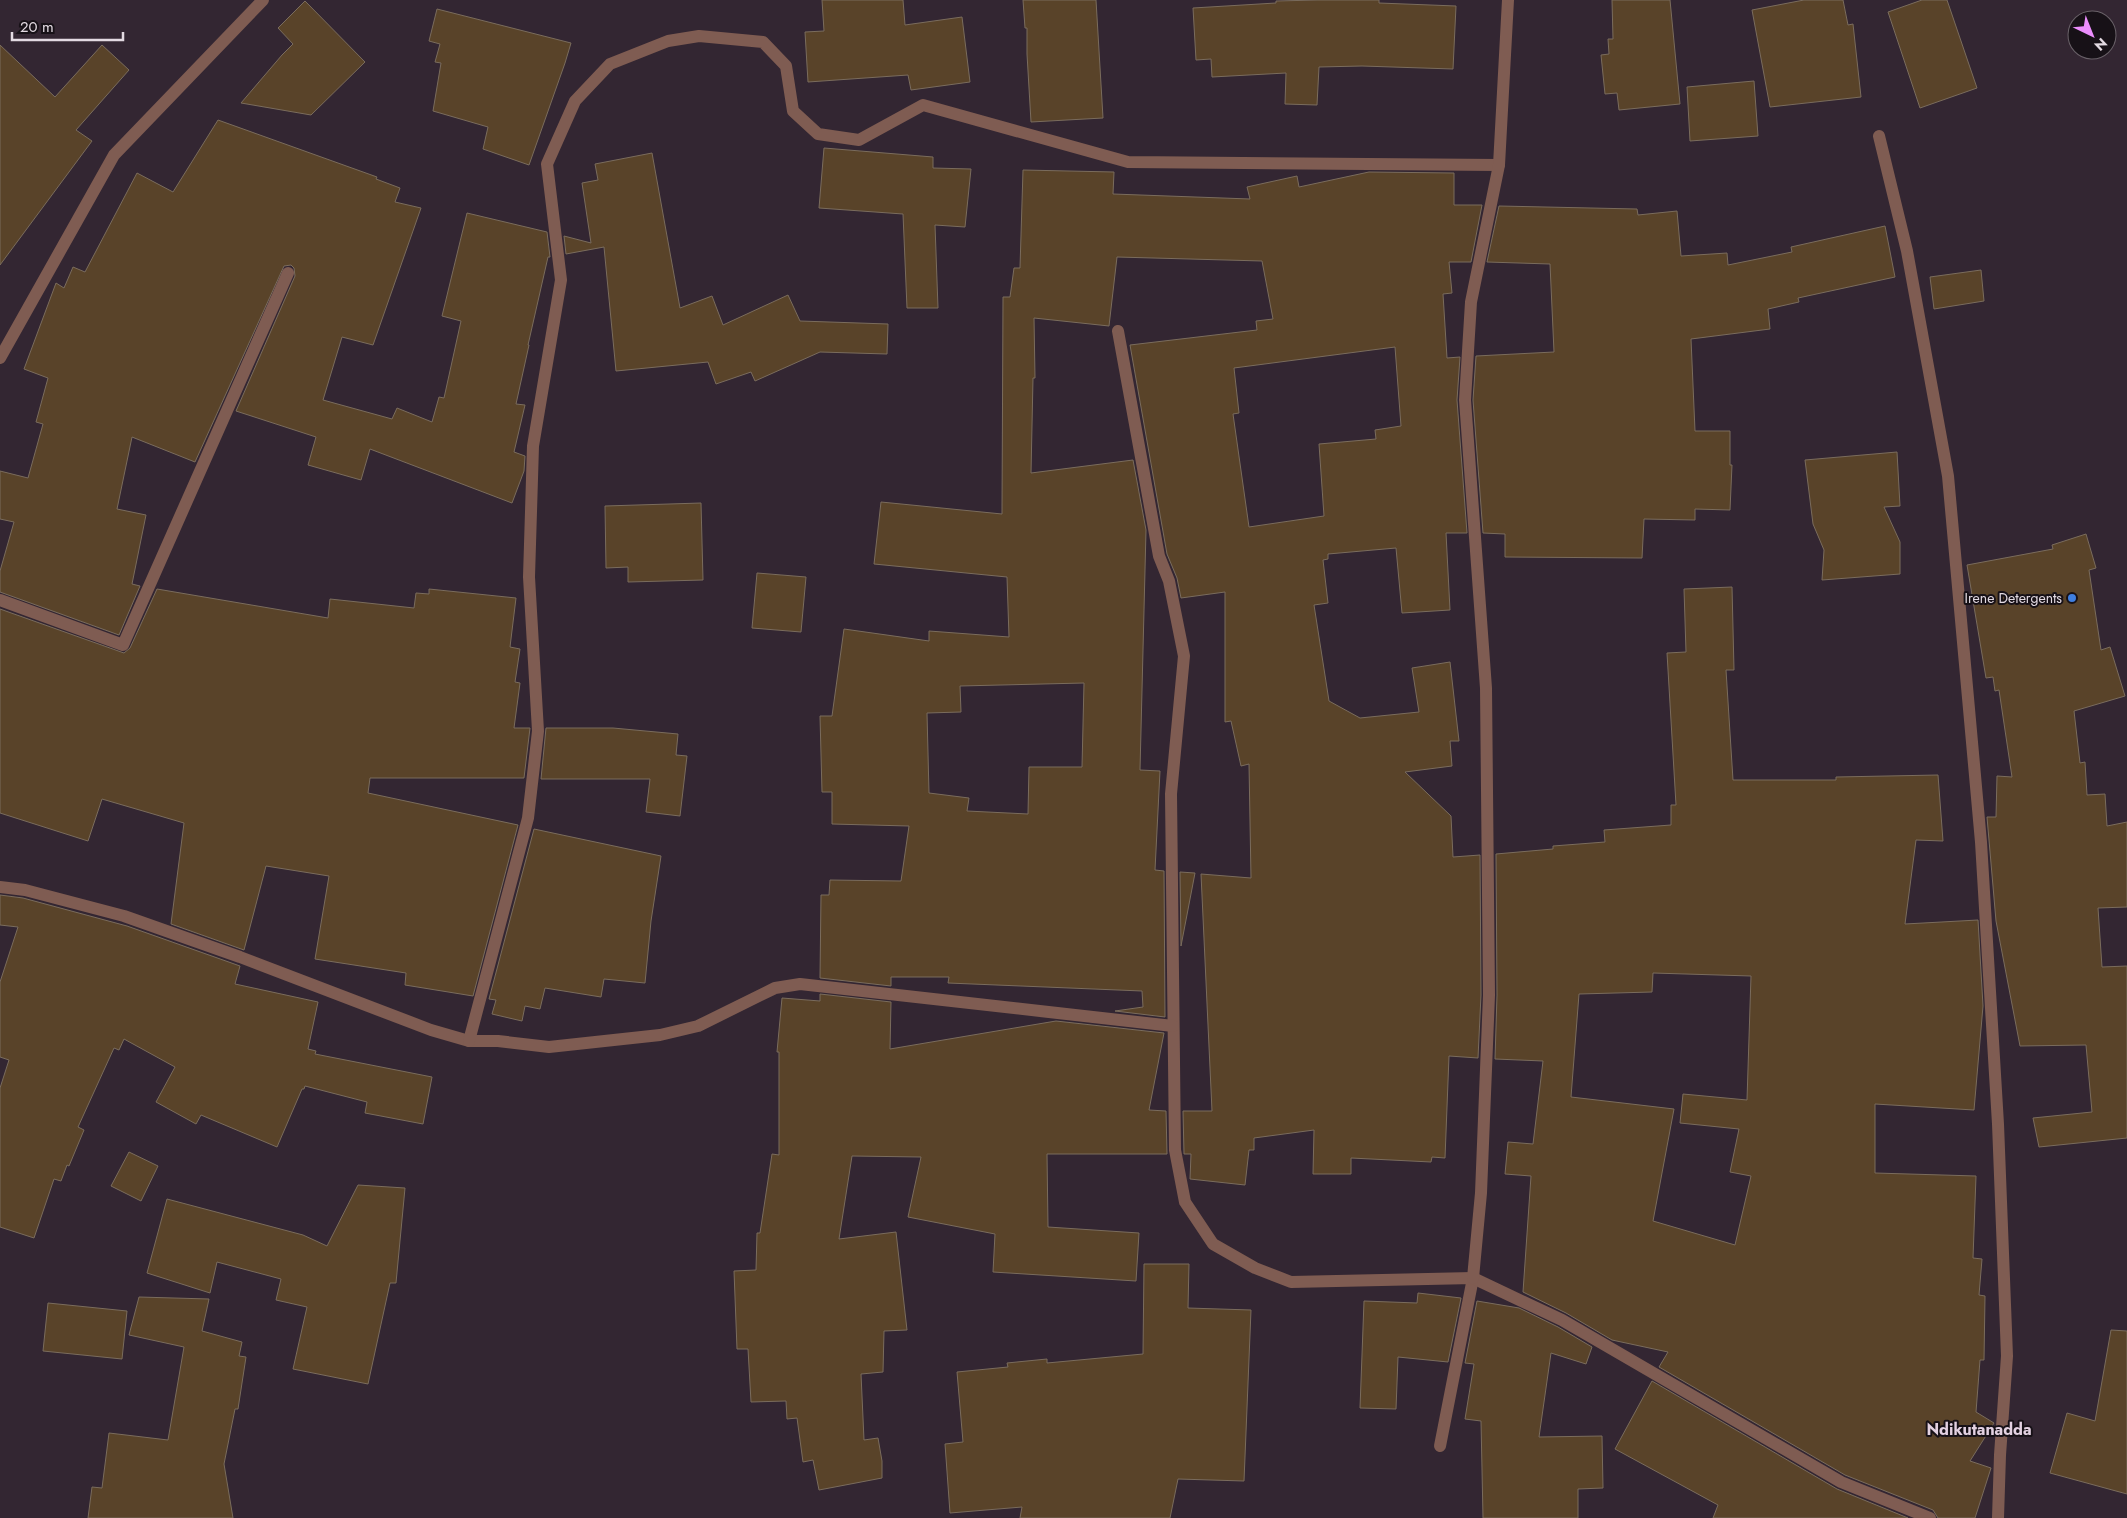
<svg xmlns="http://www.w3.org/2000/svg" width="2127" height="1518" font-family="Jost,sans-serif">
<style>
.building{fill:#594329;stroke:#7a6c5d;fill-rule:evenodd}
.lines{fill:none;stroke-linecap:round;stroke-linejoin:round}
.lane{stroke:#7f5c52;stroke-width:12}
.street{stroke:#7f5c52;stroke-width:12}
.shop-dot{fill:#3f7fe0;stroke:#171117;stroke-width:2}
.labels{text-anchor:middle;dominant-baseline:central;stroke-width:4;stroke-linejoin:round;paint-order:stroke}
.poi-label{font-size:14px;fill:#e3dae2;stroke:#171117;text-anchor:end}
.quarter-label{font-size:16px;font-weight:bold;fill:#e3d1e1;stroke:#171117}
</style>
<rect width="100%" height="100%" fill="#332632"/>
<g class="building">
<polygon points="822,0 903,0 905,25 962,17 970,82 911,90 908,75 808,82 805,32 824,31"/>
<polygon points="1023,0 1096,0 1103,118 1031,122 1027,54 1027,28 1025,28"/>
<polygon points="1318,0 1379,0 1379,3 1456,6 1453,69 1362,66 1319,67 1317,105 1285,104 1286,73 1212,77 1211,59 1196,60 1193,8 1276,3 1276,1"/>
<polygon points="1612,0 1670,0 1680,104 1619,110 1617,93 1605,94 1601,55 1609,54 1608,39 1613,39"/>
<polygon points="1804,0 1843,0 1848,25 1853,24 1861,97 1770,107 1752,10"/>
<polygon points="1922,0 1947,0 1977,88 1920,108 1888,12"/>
<polygon points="305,1 365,62 311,115 241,103 282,55 293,44 278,28"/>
<polygon points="437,9 571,43 565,63 529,165 483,149 488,127 433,111 441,63 435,62 440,44 429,41"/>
<polygon points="0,45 55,97 102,45 129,70 76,130 92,141 0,265"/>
<polygon points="1754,81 1758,136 1690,141 1687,87"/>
<polygon points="218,120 377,177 376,179 400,188 395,202 421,208 373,345 342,337 323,400 392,419 397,408 432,422 439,397 444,398 461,321 442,316 467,213 547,232 550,257 548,257 528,345 529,345 516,404 525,405 514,452 525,456 524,471 512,503 370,449 361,480 308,465 316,437 236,411 295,276 294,268 291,265 284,266 195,462 132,437 117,509 146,515 132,584 140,586 119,635 0,592 0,571 14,522 0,519 0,471 28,478 43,424 36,422 48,378 24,369 56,283 64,288 73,267 85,272 137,173 173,192"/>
<polygon points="824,148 933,157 933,168 971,169 965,227 935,225 938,308 907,308 903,214 819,208"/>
<polygon points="652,153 680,308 712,296 723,325 788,295 800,321 888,324 887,354 820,352 755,381 751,372 716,384 708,362 616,371 604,247 566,254 564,236 591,243 582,183 598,180 595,164"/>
<path d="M1023,170l91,2 -1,22 137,5 -3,-12 50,-11 2,11 70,-15 85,1v32h28l-11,57h-22l3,31 -9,1 4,64 13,-1 -3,43 10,133h-21l4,77 -48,3 -6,-65 -68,6v5l-5,1 5,43 -14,2 15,96 31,17 59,-6 -7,-44 38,-6 9,79h-9l2,25 -47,6 46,44 2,41 27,-2 1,140 -3,63 -29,-2 -4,102 -13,-1 -1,5 -80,-4v16h-38l1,-44 -60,8v12h-5l-4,35 -55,-6 1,-25h-7l-1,-43h29l-11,-237 50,4 -2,-114 -8,2 -10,-45 -6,1v-130l-44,6 -4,-20 -10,-24 -37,-209 127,-15 -1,-9 17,-2 -11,-58 -145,-4 -8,69 -75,-8 1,60h-2l-2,95 102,-13 13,70 -6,240 20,1 -5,99 9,1 1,146 -50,-6 28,-4 -1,-16 -194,-8 1,-6h-58v9l-71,-8 1,-83h8l1,-15 71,1 8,-55 -77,-2v-32h-10l-2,-76h12l12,-87 85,12v-10l80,6 -2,-60 -133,-13 7,-62 121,12 1,-217h7l4,-29h6zM1395,347l6,79 -26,4 1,9 -57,5 5,72 -75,11 -16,-113 6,-1 -5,-45zM1084,683l-2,84h-53l-1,47 -61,-3 2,-13 -40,-5 -2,-80 34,-1 -1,-26z"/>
<polygon points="1499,206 1637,209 1638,215 1677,211 1681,256 1727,253 1728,265 1792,252 1791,247 1885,226 1895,277 1798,298 1799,302 1768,309 1770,329 1691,339 1695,431 1730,431 1730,465 1732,465 1730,510 1695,509 1695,520 1644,519 1642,558 1505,557 1505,534 1483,533 1473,400 1476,356 1554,352 1550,264 1487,262"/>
<polygon points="1981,270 1984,301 1934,309 1930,277"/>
<polygon points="1897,452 1900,506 1884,507 1900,542 1900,574 1822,580 1824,550 1813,524 1805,460"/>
<polygon points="701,503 703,580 628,582 628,567 606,568 605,506"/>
<polygon points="2086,534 2096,568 2089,570 2101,650 2110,647 2125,696 2074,711 2080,763 2085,762 2087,795 2105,794 2107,826 2127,822 2127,907 2098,908 2102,967 2127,966 2127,1138 2039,1147 2033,1118 2092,1112 2086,1045 2020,1046 1996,921 1987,817 1996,817 1997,776 2012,777 1999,690 1995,691 1993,677 1986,678 1967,565 2053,549 2052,545"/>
<polygon points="757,573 806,577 801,632 752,628"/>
<path d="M1732,587l2,83h-8l7,110h103v-3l102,-2 5,66 -27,-1 -11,84 73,-4 5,86 -9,104 -99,-6v69l101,3 -3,82 9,1 -3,36 6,1 -1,64h-4l-4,52 18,11 -24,38 21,7 -16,50h-37l-5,-8 -88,-35 -186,-108 9,-15 -56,-12 -46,-27 -43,-21 8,-116 -26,-2 3,-32 25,2 10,-83 -48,-2 2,-64 -1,-141 57,-5v-3l52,-4 -1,-12 67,-5v-20h5l-9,-152 19,-1 -2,-63zM1653,973l98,3 -4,124 -64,-6 -3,29 59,6 -9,43 21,4 -16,69 -82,-24 21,-112 -103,-12 8,-103 73,-2z"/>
<polygon points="157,589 328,618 330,599 414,608 416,593 429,594 429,589 516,598 510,647 520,649 515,682 520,683 514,728 530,728 524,778 370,778 368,793 518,825 473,996 405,985 406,973 315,959 329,876 266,866 244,950 171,924 184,823 102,799 88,841 0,813 0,609 124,653 130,648"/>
<polygon points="546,728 613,728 678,734 676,755 687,756 680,816 646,812 650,779 541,779"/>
<polygon points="534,829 661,856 651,921 645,983 604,979 601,997 545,988 540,1009 525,1006 522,1021 492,1014 496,1000 489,999"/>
<polygon points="1180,872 1195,873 1181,946"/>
<polygon points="0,895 23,898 127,926 240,966 235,984 318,1002 308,1049 316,1051 315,1054 432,1077 423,1124 365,1113 367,1102 305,1086 304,1089 302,1089 277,1147 201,1115 196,1124 156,1102 175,1067 124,1039 119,1050 114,1048 78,1127 84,1130 69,1166 67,1165 61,1181 54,1179 34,1238 0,1227 0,1088 9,1060 0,1057 0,982 18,927 0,925"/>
<polygon points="820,994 891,1002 890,1049 1056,1021 1164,1033 1149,1110 1166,1111 1167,1154 1047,1154 1048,1227 1139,1233 1136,1281 993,1272 995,1234 908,1217 921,1157 852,1156 839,1239 896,1232 907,1330 884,1331 883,1372 861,1374 864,1440 878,1438 882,1461 882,1478 819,1490 813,1460 803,1462 797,1418 787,1419 786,1401 751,1402 748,1349 737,1349 734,1271 756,1270 757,1233 760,1233 772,1154 779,1155 779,1052 777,1052 782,998 820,1001"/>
<polygon points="129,1152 158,1166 141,1201 111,1186"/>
<polygon points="358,1185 405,1188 396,1283 390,1283 368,1384 293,1369 307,1307 276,1300 281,1279 217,1262 210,1293 147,1273 167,1199 303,1235 327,1246"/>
<polygon points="1144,1264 1189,1264 1188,1308 1251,1310 1244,1481 1178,1479 1170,1518 1020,1518 1022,1507 950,1513 945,1444 963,1442 957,1372 1008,1367 1007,1363 1047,1359 1047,1363 1143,1354"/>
<polygon points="1418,1293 1461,1298 1448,1362 1398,1357 1396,1409 1360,1408 1364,1301 1417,1303"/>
<polygon points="139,1297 209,1299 202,1331 242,1342 239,1356 246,1357 238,1409 235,1409 224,1464 233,1518 88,1518 92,1487 102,1488 109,1433 168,1440 184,1347 129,1335"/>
<polygon points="1477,1301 1519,1308 1558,1327 1592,1347 1586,1364 1551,1353 1539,1437 1602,1436 1603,1488 1578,1489 1578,1518 1483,1518 1481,1421 1465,1419 1474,1364 1465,1363"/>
<polygon points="48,1303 127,1311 122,1359 43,1351"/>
<polygon points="2111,1330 2127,1331 2127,1494 2050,1473 2067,1413 2095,1421"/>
<polygon points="1652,1381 1837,1489 1908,1518 1713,1518 1718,1505 1615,1449"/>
</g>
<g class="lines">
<polyline class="lane" points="1440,1446 1473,1278"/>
<g class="street">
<polyline points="1879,136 1907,251 1948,476 1981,842 1998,1124 2007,1356 2000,1455 1998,1518"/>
<polyline points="1118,331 1159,556 1169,581 1184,656 1171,794 1175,1150 1185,1202 1213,1244 1255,1268 1291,1282 1473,1278 1562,1320 1841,1482 1930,1518"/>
<polyline points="0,358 114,155 263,0"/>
<polyline points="0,600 123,645 288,273"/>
<polyline points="0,887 25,890 124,916 240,957 431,1030 469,1041 498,1041 549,1047 660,1035 698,1026 775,988 800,984 1173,1026"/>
<polyline points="469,1041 528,818 538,731 529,577 533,446 561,280 547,164 575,101 610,64 668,41 699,36 763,42 786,66 793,111 818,134 859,140 923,105 1128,162 1499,165"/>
<polyline points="1473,1278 1481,1193 1489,995 1486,688 1465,400 1471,302 1499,165 1508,0"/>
</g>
</g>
<circle class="shop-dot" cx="2072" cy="598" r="5"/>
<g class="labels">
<g class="poi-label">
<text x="2062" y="598">Irene Detergents</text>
</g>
<g class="quarter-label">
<text x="1979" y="1429">Ndikutanadda</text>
</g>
</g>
<g transform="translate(2092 35) rotate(137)"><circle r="24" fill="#171117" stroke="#696168"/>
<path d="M0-4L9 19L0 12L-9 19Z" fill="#eb8dfc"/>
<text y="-8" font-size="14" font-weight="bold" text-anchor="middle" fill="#e3dae2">N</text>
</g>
<path d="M12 32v8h111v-8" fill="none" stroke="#e3dae2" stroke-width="2.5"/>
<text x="20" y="32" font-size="15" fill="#e3dae2" stroke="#171117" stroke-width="4" paint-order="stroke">20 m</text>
</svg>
